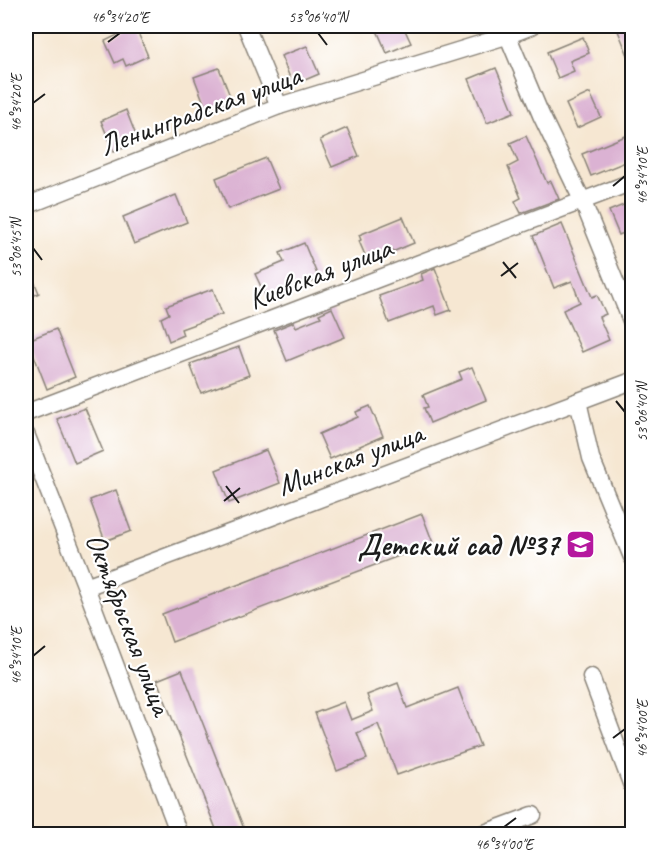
<svg xmlns="http://www.w3.org/2000/svg" width="658" height="860" font-family="Caveat,sans-serif">
<style>
.building{fill:#dbb2d3}
.lines{fill:none;stroke-linecap:round;stroke-linejoin:round}
.minor-casing{stroke:#898277;stroke-width:19}
.minor{stroke:#fff;stroke-width:16}
.ticks{fill:none;stroke:#1c1c1c;stroke-width:2}
.labels{text-anchor:middle;dominant-baseline:central;stroke-width:4.5;stroke-linejoin:round;paint-order:stroke}
.street-label{font-size:30px;fill:#1c1c1c;stroke:#fff}
.poi-label{font-size:30px;font-weight:bold;fill:#1c1c1c;stroke:#fff;text-anchor:end}
.neatline{fill:none;stroke:#1c1c1c;stroke-width:2}
.ticks-label{font-size:15px;text-anchor:middle;fill:#1c1c1c}
</style>
<rect width="100%" height="100%" fill="#fff"/>
<filter id="ink" filterUnits="userSpaceOnUse"><feTurbulence type="fractalNoise" baseFrequency=".0167" numOctaves="2"/><feDisplacementMap in="SourceGraphic" scale="12" xChannelSelector="R" yChannelSelector="G"/><feConvolveMatrix kernelMatrix="1 2 1 2 8 2 1 2 1" color-interpolation-filters="sRGB"/></filter>
<filter id="wash" filterUnits="userSpaceOnUse"><feTurbulence type="fractalNoise" baseFrequency=".008" numOctaves="4" result="noise"/><feDisplacementMap in="SourceGraphic" scale="24" xChannelSelector="R" yChannelSelector="G"/><feGaussianBlur stdDeviation="1.35" result="paint"/><feColorMatrix in="noise" values="0 0 0 0 0 0 0 0 0 0 0 0 0 0 0 0 0 1.4 0 .05"/><feComposite in="paint" operator="in"/></filter>
<g filter="url(#wash)">
<rect width="100%" height="100%" fill="#f6e7d2"/>
<g id="blocks">
<g class="building">
<polygon points="121,26 135,26 148,56 126,66 123,59 115,63 105,41 124,32"/>
<polygon points="375,26 403,26 411,43 387,53"/>
<polygon points="616,26 633,26 633,65 632,65"/>
<polygon points="583,37 589,53 570,61 574,71 558,78 547,52"/>
<polygon points="307,46 319,74 293,85 281,56"/>
<polygon points="219,68 232,101 207,111 194,77"/>
<polygon points="496,68 514,112 487,123 469,79"/>
<polygon points="590,93 601,117 577,128 566,104"/>
<polygon points="126,110 137,138 125,143 126,147 114,152 101,121"/>
<polygon points="347,128 359,156 332,167 320,140"/>
<polygon points="628,135 633,146 633,159 591,176 582,154"/>
<polygon points="526,136 547,183 551,181 559,199 521,213 515,201 521,198 508,167 518,162 510,143"/>
<polygon points="266,158 279,189 228,209 216,178"/>
<polygon points="176,195 187,222 134,244 123,217"/>
<polygon points="633,201 633,229 619,235 609,211"/>
<polygon points="403,217 414,243 368,262 359,241 361,240 359,235"/>
<polygon points="562,224 592,297 597,295 606,314 599,317 609,340 582,352 563,310 580,302 572,281 554,288 533,236"/>
<polygon points="304,243 319,279 270,300 268,293 265,295 255,274 284,262 280,253"/>
<polygon points="26,262 39,293 26,299"/>
<polygon points="435,268 451,310 437,315 434,306 389,323 379,296 423,280 421,274"/>
<polygon points="213,289 222,314 181,329 183,335 169,341 161,318 169,314 166,306"/>
<polygon points="332,308 345,337 287,361 274,330 294,322 296,327 321,317 319,314"/>
<polygon points="56,329 75,377 47,389 28,340"/>
<polygon points="239,347 249,375 201,393 190,364"/>
<polygon points="472,367 486,400 430,423 424,408 428,407 423,395 462,379 459,372"/>
<polygon points="370,406 383,436 330,459 319,434 358,417 356,412"/>
<polygon points="85,408 103,451 75,463 57,419"/>
<polygon points="266,450 280,483 229,503 216,470"/>
<polygon points="116,490 131,531 105,541 90,500"/>
<polygon points="422,514 433,543 172,642 162,614"/>
<polygon points="182,670 246,834 218,834 157,680"/>
<polygon points="398,683 407,708 458,688 480,746 397,775 378,724 357,733 367,759 337,771 315,713 344,702 351,720 373,711 367,695"/>
</g>
</g>
</g>
<g filter="url(#ink)">
<use href="#blocks" fill-opacity="0" stroke="#898277" stroke-width="1.5"/>
<g class="lines">
<defs>
<g id="minor">
<polyline points="246,26 279,106"/>
<polyline points="504,27 541,115 583,202 632,323"/>
<polyline points="26,206 279,106 506,36 532,26"/>
<polyline points="578,401 591,458 632,557"/>
<polyline points="26,413 632,182"/>
<polyline points="26,434 86,587 179,834"/>
<polyline points="86,587 632,381"/>
<polyline points="591,677 632,786"/>
<polyline points="482,834 533,815"/>
</g>
</defs>
<use href="#minor" class="minor-casing"/>
<use href="#minor" class="minor"/>
</g>
</g>
<path class="ticks" d="M318,33l9,12M108,42l12,-9M33,103l12,-9M613,186l12,-10M33,248l9,12M503,262l13,16M501,276l17,-13M616,401l9,11M226,486l13,17M224,501l16,-13M33,656l12,-10M613,738l12,-9M504,827l12,-9"/>
<defs>
<symbol id="school-square" viewBox="-11 -11 22 22"><rect x="-9" y="-9" width="18" height="18" rx="4" fill="#b5179e" stroke="#fff"/><path d="M0-5L7-2L0 1L-7-2ZM-4 1L0 2.5L4 1V4Q0 6-4 4Z" fill="#fff"/></symbol>
</defs>
<g fill-rule="evenodd">
<use href="#school-square" x="564" y="528" width="33" height="33"/>
</g>
<g class="labels">
<g class="street-label">
<text transform="translate(200 110) rotate(-20)">Ленинградская улица</text>
<text transform="translate(320 273) rotate(-21)">Киевская улица</text>
<text transform="translate(350 459) rotate(-21)">Минская улица</text>
<text transform="translate(129 624) rotate(69)">Октябрьская улица</text>
</g>
<g class="poi-label">
<text x="559" y="545">Детский сад №37</text>
</g>
</g>
<rect width="658" height="860" fill="none" stroke="#fff" stroke-width="66"/>
<rect x="33" y="33" width="592" height="794" class="neatline"/>
<g class="ticks-label">
<text x="120" y="22">46°34'20"E</text>
<text x="318" y="22">53°06'40"N</text>
<text transform="translate(16 103) rotate(-90)" y="5">46°34'20"E</text>
<text transform="translate(642 176) rotate(-90)" y="5">46°34'10"E</text>
<text transform="translate(16 248) rotate(-90)" y="5">53°06'45"N</text>
<text transform="translate(642 412) rotate(-90)" y="5">53°06'40"N</text>
<text transform="translate(16 656) rotate(-90)" y="5">46°34'10"E</text>
<text transform="translate(642 729) rotate(-90)" y="5">46°34'00"E</text>
<text x="504" y="849">46°34'00"E</text>
</g>
</svg>
